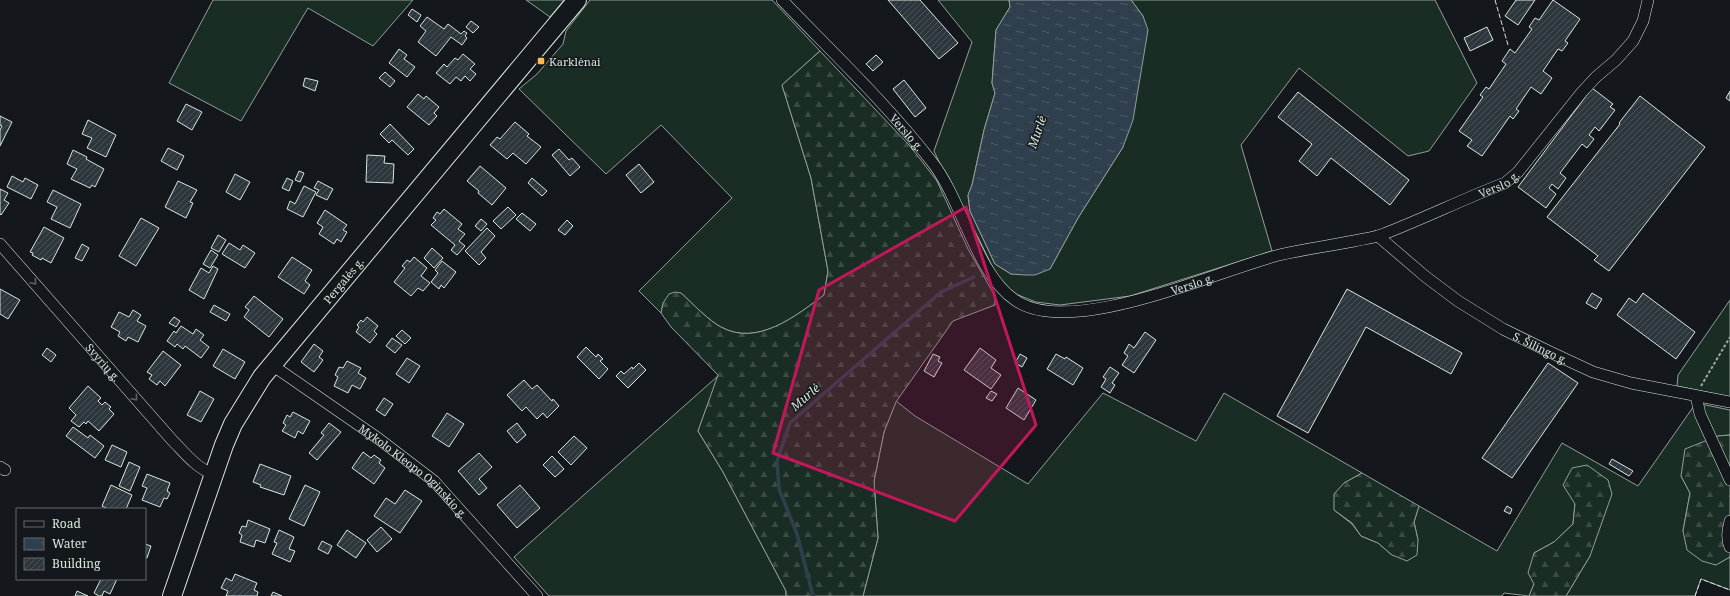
<svg xmlns="http://www.w3.org/2000/svg" width="1730" height="596" font-family="'Noto Serif',serif">
<style>
.grass{fill:#1a2d24;stroke:#939e99}
.forest{fill:url(#forest-firs);stroke:#939e99}
.water{fill:url(#water-ripples);stroke:#939e99}
.lines{fill:none;stroke-linecap:round;stroke-linejoin:round}
.stream{stroke:#2f3f4d;stroke-width:3.5}
.building{fill:url(#building-hatch);stroke:#d8e6dc}
.street-casing{stroke:#d8e6dc;stroke-width:12}
.primary-casing{stroke:#d8e6dc;stroke-width:20}
.path{stroke:#9da8a2;stroke-width:2;stroke-dasharray:3 2;stroke-linecap:butt}
.street{stroke:#14181c;stroke-width:11}
.primary{stroke:#14181c;stroke-width:18}
.fence{stroke:#d8e6dc;stroke-width:1;stroke-dasharray:5 2;stroke-linecap:butt}
.oneway{stroke:#59605f}
.marked{fill:#c2185b;fill-opacity:0.2;stroke:#c2185b;stroke-width:3;stroke-linejoin:round}
.poi-dot{fill:#ffb74d;stroke:#14181c;stroke-width:1.5}
.labels{text-anchor:middle;dominant-baseline:central;stroke-width:3;stroke-linejoin:round;paint-order:stroke}
.poi-label{font-size:11px;fill:#d8e6dc;stroke:#14181c;text-anchor:start}
.street-label{font-size:11px;fill:#d8e6dc;stroke:#14181c}
.water-label{font-size:12px;font-style:italic;fill:#d8e6dc;stroke:#14181c}
</style>
<defs>
<pattern id="forest-firs" width="22" height="20" patternUnits="userSpaceOnUse"><rect width="22" height="20" fill="#1a2d24"/><path d="M5 1l3.5 6h-7zM16 11l3.5 6h-7z" fill="#3b4b43"/></pattern>
<pattern id="water-ripples" width="26" height="14" patternUnits="userSpaceOnUse"><rect width="26" height="14" fill="#2f3f4d"/><path d="M2 4q2-2 4 0t4 0M15 11q2-2 4 0t4 0" fill="none" stroke="#4c5b66"/></pattern>
<pattern id="building-hatch" width="6" height="6" patternUnits="userSpaceOnUse"><rect width="6" height="6" fill="#2c363c"/><path d="M-1 1l2-2M0 6l6-6M5 7l2-2" fill="none" stroke="#4a5358"/></pattern>
</defs>
<rect width="100%" height="100%" fill="#14181c"/>
<g class="grass">
<polygon points="213,0 413,0 373,46 308,8 241,121 169,83"/>
<polygon points="526,0 564,0 550,17"/>
<path d="M590,0h182l48,51 -38,34 29,93 17,93 -4,24c-28,21 -67,52 -103,32 -12,-6 -29,-24 -40,-34l-18,10 -2,10 -22,-22 93,-93 -71,-73 -55,49 -87,-85 18,-15 26,-30 3,-13z"/>
<polygon points="938,0 1009,0 1010,7 996,30 992,83 995,93 984,130 972,185 968,196 970,211 995,264 1011,274 1050,269 1078,218 1123,147 1143,16 1131,0 1435,0 1477,83 1429,151 1408,156 1299,68 1241,145 1272,251 1130,296 1060,305 1036,302 1013,293 996,274 950,180 941,166 934,151 972,42"/>
<polygon points="1730,300 1730,397 1677,386 1678,375"/>
<polygon points="719,375 698,431 723,472 786,591 786,596 549,596 514,557"/>
<polygon points="1103,393 1196,441 1224,393 1362,473 1344,483 1334,510 1352,524 1361,536 1378,543 1392,555 1418,540 1414,522 1419,506 1497,551 1562,443 1638,486 1696,403 1730,410 1730,435 1718,436 1681,476 1690,493 1683,531 1715,565 1730,557 1730,590 1701,579 1695,596 1566,596 1590,556 1575,504 1573,524 1554,542 1534,553 1534,584 1529,596 1504,593 1502,596 863,596 878,538 874,481 884,432 896,401 915,416 1028,484"/>
</g>
<g class="forest">
<path d="M820,51l90,95 27,35 31,68 27,47v9l-42,16 -57,81 -12,30 -10,49 4,57 -15,58h-77v-5l-63,-119 -25,-41 20,-56 -47,-48 -10,-14 2,-10 6,-9 6,-2 6,1c11,10 28,28 40,34 36,20 75,-11 103,-32l4,-24 -17,-93 -29,-93z"/>
<polygon points="1730,435 1730,557 1716,565 1702,561 1687,550 1683,531 1690,493 1681,476 1685,449 1718,436"/>
<polygon points="1587,465 1608,480 1612,494 1590,556 1566,596 1529,596 1534,584 1528,573 1534,553 1554,542 1573,524 1575,504 1563,485 1572,468"/>
<polygon points="1362,473 1419,506 1414,522 1418,540 1417,555 1407,561 1392,555 1378,543 1361,536 1352,523 1334,510 1334,494 1344,483"/>
</g>
<polygon class="water" points="1009,0 1131,0 1143,16 1148,30 1133,120 1123,147 1078,218 1050,269 1035,275 1025,275 1011,274 995,264 970,211 968,195 972,185 984,130 995,93 992,83 996,30 1010,7"/>
<g class="lines">
<polyline class="stream" points="813,596 797,534 779,489 777,461 790,423 941,292 974,277"/>
</g>
<g class="building">
<polygon points="888,0 920,0 958,43 939,59"/>
<polygon points="1516,0 1535,0 1518,25 1505,16"/>
<polygon points="1553,0 1580,19 1565,41 1568,43 1562,51 1558,49 1543,71 1552,78 1541,94 1531,87 1516,109 1519,111 1513,119 1510,116 1482,156 1467,146 1472,140 1459,131 1483,97 1480,95 1486,87 1489,89 1506,64 1502,61 1510,49 1515,53 1532,29 1529,27 1535,18 1539,20"/>
<polygon points="412,9 421,15 417,22 408,15"/>
<polygon points="427,17 444,29 448,24 461,34 464,31 467,33 465,36 467,38 462,45 451,37 436,56 418,42 426,31 420,26"/>
<polygon points="471,21 479,27 473,33 466,27"/>
<polygon points="1487,27 1493,40 1470,51 1464,38"/>
<polygon points="399,49 407,55 404,59 415,67 407,77 389,63"/>
<polygon points="463,54 475,64 470,69 476,74 470,81 465,76 461,81 456,77 450,84 436,73 444,64 447,67 455,58 458,60"/>
<polygon points="876,55 883,62 873,71 866,64"/>
<polygon points="385,72 395,81 390,87 379,78"/>
<polygon points="305,78 318,81 315,91 303,86"/>
<polygon points="904,80 926,108 915,117 893,89"/>
<polygon points="1592,88 1613,104 1610,107 1615,110 1599,131 1595,127 1589,135 1594,139 1587,148 1582,144 1560,173 1566,178 1558,189 1552,184 1549,188 1556,194 1546,208 1518,187"/>
<polygon points="1730,91 1730,101 1726,98"/>
<polygon points="1298,92 1409,180 1390,205 1331,158 1317,176 1299,161 1312,144 1278,117"/>
<polygon points="418,94 424,99 426,96 439,107 434,113 437,116 429,125 407,107"/>
<polygon points="1640,96 1705,147 1609,271 1594,260 1598,256 1547,217 1620,124 1619,123"/>
<polygon points="186,104 202,112 192,130 177,121"/>
<polygon points="0,116 12,122 0,146 0,130 2,126 0,125"/>
<polygon points="88,120 116,135 106,157 87,148 92,138 82,134"/>
<polygon points="515,122 529,134 527,136 541,147 526,164 513,153 507,159 490,145 497,137 500,139"/>
<polygon points="390,124 414,149 408,155 392,140 389,143 380,134"/>
<polygon points="168,148 184,156 177,170 161,161"/>
<polygon points="559,149 569,160 572,158 580,167 570,176 552,155"/>
<polygon points="73,150 87,157 86,159 104,169 95,187 92,185 90,188 71,179 77,169 67,164"/>
<polygon points="367,155 385,156 384,163 394,164 393,183 366,182"/>
<polygon points="639,164 654,182 641,193 626,175"/>
<polygon points="480,166 506,188 492,205 478,193 479,191 467,181"/>
<polygon points="299,171 304,173 300,182 295,180"/>
<polygon points="235,174 250,182 240,200 226,192"/>
<polygon points="12,176 23,182 25,178 38,185 31,199 7,187"/>
<polygon points="287,178 293,181 289,191 282,188"/>
<polygon points="532,178 547,191 542,196 528,183"/>
<polygon points="178,181 197,190 190,202 193,203 186,218 165,207"/>
<polygon points="318,181 333,189 327,200 316,195 319,190 314,188"/>
<polygon points="304,186 316,192 303,217 287,209 290,201 295,204"/>
<polygon points="0,189 8,193 4,200 9,203 1,215 0,214"/>
<polygon points="53,190 81,204 70,228 51,219 57,207 47,202"/>
<polygon points="508,207 516,215 501,229 493,221"/>
<polygon points="444,209 462,224 458,229 465,234 459,241 465,246 457,255 451,250 455,245 431,225 436,220 433,218 437,212 440,214"/>
<polygon points="325,210 347,225 343,230 347,232 341,242 337,239 334,244 319,234 323,227 317,223"/>
<polygon points="522,213 536,224 530,231 516,219"/>
<polygon points="141,218 159,228 136,266 119,256"/>
<polygon points="481,219 487,224 481,231 475,226"/>
<polygon points="567,220 573,226 565,235 558,230"/>
<polygon points="44,227 64,238 51,263 42,258 41,260 32,255 33,253 30,252"/>
<polygon points="487,228 495,236 481,252 486,258 479,265 465,251"/>
<polygon points="218,235 226,240 219,252 211,248"/>
<polygon points="229,243 240,250 243,245 255,253 245,268 222,254"/>
<polygon points="82,244 89,248 82,261 75,258"/>
<polygon points="432,248 443,258 434,268 424,258"/>
<polygon points="211,250 218,255 210,268 203,264"/>
<polygon points="292,257 312,270 305,281 310,285 304,294 278,277"/>
<polygon points="414,257 427,268 421,276 430,283 423,291 418,288 411,296 394,282 405,268 402,266 407,260 410,262"/>
<polygon points="442,261 456,272 444,288 441,285 439,289 431,282 438,273 435,270"/>
<polygon points="213,266 218,269 204,299 189,290 201,268 209,273"/>
<polygon points="0,289 20,300 8,319 0,314"/>
<polygon points="1347,289 1462,353 1451,374 1366,327 1308,433 1277,416"/>
<polygon points="1592,293 1602,299 1596,309 1586,303"/>
<polygon points="1643,293 1695,332 1676,359 1617,315 1629,298 1636,303"/>
<polygon points="254,296 283,319 269,337 244,317 249,310 245,307"/>
<polygon points="214,305 230,314 226,321 210,312"/>
<polygon points="133,310 141,315 137,321 146,326 138,342 128,337 126,341 118,336 120,332 111,327 119,312 129,317"/>
<polygon points="174,317 180,321 176,327 169,323"/>
<polygon points="367,317 378,326 374,331 377,334 370,343 356,332 359,327 357,325 361,320 363,322"/>
<polygon points="181,326 193,334 196,329 204,335 200,340 209,347 201,358 185,346 183,349 177,344 175,347 167,341 174,331 176,333"/>
<polygon points="402,330 411,338 405,344 396,336"/>
<polygon points="1145,332 1156,340 1134,373 1122,365 1128,356 1124,353 1129,344 1134,348"/>
<polygon points="392,338 402,345 395,353 386,346"/>
<polygon points="314,344 323,351 319,357 323,360 314,372 301,362"/>
<polygon points="586,347 596,357 598,354 603,359 600,361 608,369 599,379 577,357"/>
<polygon points="47,348 56,355 51,362 42,355"/>
<polygon points="980,348 996,360 991,368 1001,375 991,389 964,370"/>
<polygon points="223,349 245,362 235,379 213,366"/>
<polygon points="163,351 181,365 165,386 160,381 157,385 149,379 152,375 147,372"/>
<polygon points="933,354 940,357 938,361 942,363 934,377 924,371"/>
<polygon points="1020,354 1027,358 1022,367 1015,363"/>
<polygon points="1056,354 1065,359 1066,357 1083,368 1073,385 1047,369"/>
<polygon points="407,358 420,366 409,383 396,374"/>
<polygon points="347,361 361,368 358,373 366,378 360,389 352,385 348,393 334,386 338,377 335,375 339,367 343,368"/>
<polygon points="639,363 646,370 628,388 616,376 621,371 624,374 632,367 633,369"/>
<polygon points="1548,363 1578,383 1512,478 1482,458"/>
<polygon points="1110,367 1119,373 1112,383 1115,385 1110,393 1101,387 1106,379 1103,377"/>
<polygon points="524,380 532,389 537,385 552,401 553,399 559,406 547,418 543,413 537,419 526,407 522,411 507,395"/>
<polygon points="88,386 101,398 98,401 102,405 105,402 111,407 109,409 114,414 99,431 88,421 86,424 84,422 79,427 71,421 76,415 69,408"/>
<polygon points="1018,388 1036,400 1024,420 1006,408"/>
<polygon points="200,391 214,399 201,422 187,415"/>
<polygon points="991,391 997,394 992,401 986,398"/>
<polygon points="384,398 393,404 385,416 376,410"/>
<polygon points="293,412 310,421 303,434 298,431 295,438 282,431 286,425 283,423 287,415 290,417"/>
<polygon points="447,413 464,424 449,447 432,436"/>
<polygon points="329,423 341,432 317,460 309,453 324,435 321,433"/>
<polygon points="517,423 526,435 517,443 507,431"/>
<polygon points="73,427 88,438 90,435 104,446 95,458 66,436"/>
<polygon points="574,436 587,448 571,465 558,452"/>
<polygon points="112,445 127,452 121,467 105,460"/>
<polygon points="363,452 371,458 374,455 381,460 379,463 385,468 374,484 352,468"/>
<polygon points="479,453 492,467 479,479 487,488 479,495 458,471"/>
<polygon points="552,456 564,469 555,477 543,465"/>
<polygon points="1612,459 1633,471 1629,476 1609,464"/>
<polygon points="129,462 140,467 130,491 119,486"/>
<polygon points="260,464 291,476 284,495 260,487 261,485 253,482"/>
<polygon points="147,474 170,483 167,491 170,493 167,499 164,498 160,507 142,500 147,488 142,486"/>
<polygon points="111,485 132,495 126,509 108,509 102,506"/>
<polygon points="305,485 320,492 304,526 289,519"/>
<polygon points="520,485 540,508 517,528 497,505"/>
<polygon points="405,490 422,501 400,533 374,516 386,498 395,504"/>
<polygon points="1507,506 1512,509 1510,514 1504,511"/>
<polygon points="248,520 270,529 265,543 256,540 254,547 240,542 242,535 239,533 242,526 246,527"/>
<polygon points="381,527 392,539 377,552 367,540"/>
<polygon points="279,530 294,537 289,549 295,551 290,562 272,554 277,543 274,542"/>
<polygon points="347,530 366,543 356,558 337,545"/>
<polygon points="322,541 332,546 328,554 318,549"/>
<polygon points="145,544 151,546 147,558 145,557"/>
<polygon points="235,574 257,583 254,590 258,592 257,596 226,596 228,591 221,588 226,578 232,581"/>
<polygon points="101,579 117,579 110,594 104,591 102,596 99,596 94,593"/>
<polygon points="77,591 88,596 75,596"/>
<polygon points="273,592 282,596 271,596"/>
</g>
<g class="lines">
<defs>
<g id="street">
<path id="s1" d="M782,0c51,53 105,104 150,162 30,38 44,112 83,138 56,39 201,-29 264,-45 25,-6 50,-9 75,-14 9,-2 18,-3 27,-6 42,-16 82,-36 124,-52l13,-11 64,-80 14,-15 20,-17 17,-19 10,-20 5,-21"/>
<path id="s2" d="M1378,236l48,41 32,24 45,28 47,23 43,20 38,11 99,19"/>
<path id="s3" d="M0,244l172,196c12,12 24,28 41,34"/>
<path id="s4" d="M272,365l107,74 55,42 103,115"/>
<polyline points="1696,396 1700,414 1730,480"/>
<polyline points="0,467 5,470"/>
<path d="M1730,521c-2,9 -4,17 0,26"/>
</g>
<g id="primary">
<path id="s5" d="M172,596l52,-151 9,-21 29,-47 315,-377"/>
</g>
</defs>
<use href="#street" class="street-casing"/>
<use href="#primary" class="primary-casing"/>
<polyline class="path" points="1701,386 1730,337"/>
<use href="#street" class="street"/>
<use href="#primary" class="primary"/>
<g class="fence">
<polyline points="1495,0 1508,45"/>
<polyline points="1695,596 1701,579 1730,590"/>
</g>
</g>
<defs><path id="oneway-chevron" d="M-2-3.5L2.5 0L-2 3.5" fill="none" stroke-width="1.6" stroke-linecap="round" stroke-linejoin="round"/></defs>
<g class="oneway">
<use href="#oneway-chevron" transform="translate(34 282) rotate(49)"/>
<use href="#oneway-chevron" transform="translate(135 398) rotate(49)"/>
</g>
<path class="marked" d="M966,207l70,218 -81,96 -182,-68 46,-163z"/>
<rect class="poi-dot" x="537" y="57" width="8" height="8" rx="2"/>
<g class="labels">
<g class="poi-label">
<text x="549" y="61">Karklėnai</text>
</g>
<g class="street-label">
<text stroke="none"><textPath href="#s1" startOffset="182">Verslo g.</textPath></text>
<text stroke="none"><textPath href="#s1" startOffset="890">Verslo g.</textPath></text>
<text stroke="none"><textPath href="#s5" startOffset="364">Pergalės g.</textPath></text>
<text stroke="none"><textPath href="#s1" startOffset="566">Verslo g.</textPath></text>
<text stroke="none"><textPath href="#s2" startOffset="198">S. Šilingo g.</textPath></text>
<text stroke="none"><textPath href="#s3" startOffset="157">Svyrių g.</textPath></text>
<text stroke="none"><textPath href="#s4" startOffset="177">Mykolo Kleopo Oginskio g.</textPath></text>
</g>
<g class="water-label">
<text transform="translate(1037 132) rotate(-71)">Murlė</text>
<text transform="translate(805 397) rotate(-41)">Murlė</text>
</g>
</g>
<rect x="16" y="508" width="130" height="72" fill="#14181c" stroke="#626a69"/>
<rect x="24" y="521" width="20" height="6" fill="#14181c" stroke="#626a69"/>
<text x="52" y="528" font-size="12" fill="#d8e6dc">Road</text>
<rect x="24" y="538" width="20" height="12" fill="url(#water-ripples)" stroke="#626a69"/>
<text x="52" y="548" font-size="12" fill="#d8e6dc">Water</text>
<rect x="24" y="558" width="20" height="12" fill="url(#building-hatch)" stroke="#626a69"/>
<text x="52" y="568" font-size="12" fill="#d8e6dc">Building</text>
</svg>
